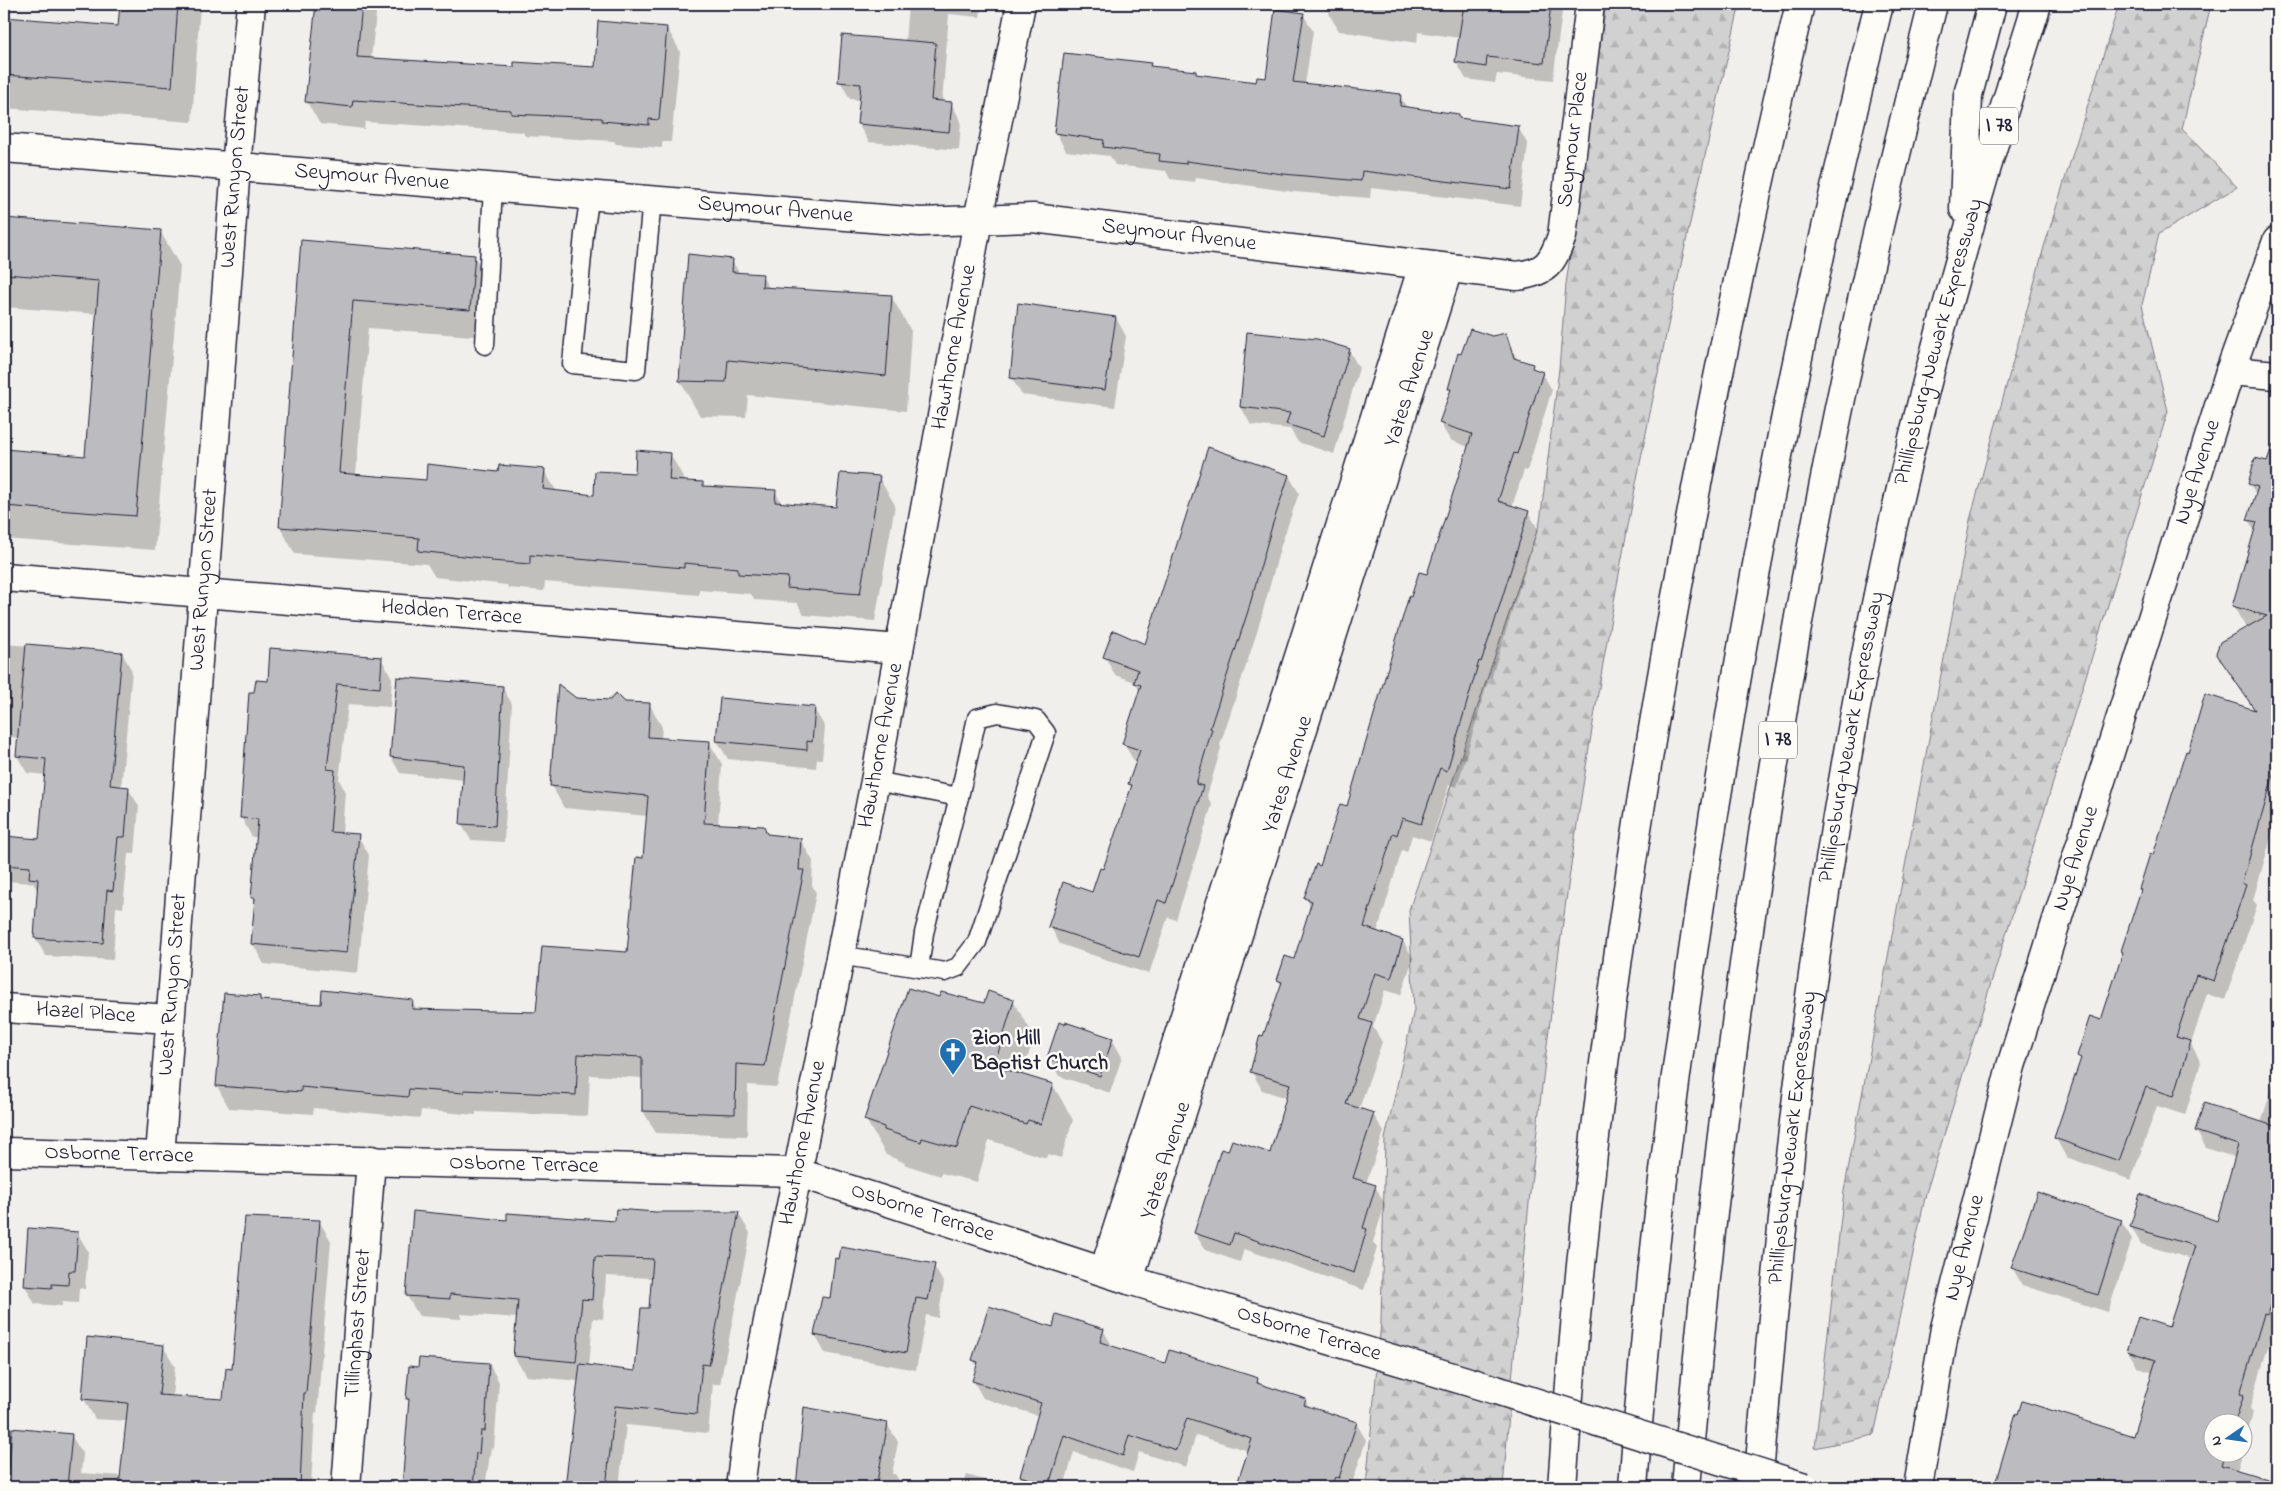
<svg xmlns="http://www.w3.org/2000/svg" width="2281" height="1491" font-family="'Indie Flower',sans-serif">
<style>
.forest{fill:url(#forest-firs);stroke:#7a7a86}
.shadow{fill:#0003;fill-rule:evenodd}
.building{fill:#bcbcc0;stroke:#22223b}
.lines{fill:none;stroke-linecap:round;stroke-linejoin:round}
.service-casing{stroke:#22223b;stroke-width:21}
.minor-casing{stroke:#22223b;stroke-width:31}
.tertiary-casing{stroke:#22223b;stroke-width:31}
.motorway-casing{stroke:#22223b;stroke-width:31}
.service{stroke:#fdfcf7;stroke-width:18}
.minor{stroke:#fdfcf7;stroke-width:28}
.tertiary{stroke:#fdfcf7;stroke-width:28}
.motorway{stroke:#fdfcf7;stroke-width:28}
.tertiary-bridge-casing{stroke:#22223b;stroke-width:31;stroke-linecap:butt}
.tertiary-bridge{stroke:#fdfcf7;stroke-width:28}
.labels{text-anchor:middle;dominant-baseline:central;stroke-width:5;stroke-linejoin:round;paint-order:stroke}
.shield{fill:#fdfcf7;stroke:#646373;stroke-width:1}
.shield-label{font-size:21px;font-weight:bold;fill:#22223b}
.street-label{font-size:22px;fill:#22223b;stroke:#fdfcf7}
.poi-label{font-size:22px;font-weight:bold;fill:#22223b;stroke:#fdfcf7;text-anchor:start}
</style>
<defs>
<pattern id="forest-firs" width="22" height="20" patternUnits="userSpaceOnUse" patternTransform="scale(1.25)"><rect width="22" height="20" fill="#d2d1d1"/><path d="M5 1l3.5 6h-7zM16 11l3.5 6h-7z" fill="#b4b3b4"/></pattern>
</defs>
<rect width="100%" height="100%" fill="#f0efec"/>
<filter id="ink" filterUnits="userSpaceOnUse"><feTurbulence type="fractalNoise" baseFrequency=".02" numOctaves="2"/><feDisplacementMap in="SourceGraphic" scale="10" xChannelSelector="R" yChannelSelector="G"/><feConvolveMatrix kernelMatrix="1 2 1 2 8 2 1 2 1" color-interpolation-filters="sRGB"/></filter>
<g filter="url(#ink)">
<g class="forest">
<path d="M1606,4h134c-68,288 -129,581 -171,875 -29,202 -50,405 -66,608h-137l15,-164 4,-184 29,-129 -5,-100 131,-388 19,-153 7,-85z"/>
<polygon points="2119,4 2211,4 2182,129 2237,187 2159,234 2142,305 2168,411 1926,1193 1874,1435 1815,1448 1844,1191 1970,520 2044,247"/>
</g>
<g class="shadow">
<polygon points="121,4 200,4 192,122 4,108 4,19 119,27"/>
<polygon points="317,4 377,4 371,59 515,69 596,68 667,28 680,51 671,142 662,142 662,148 616,144 614,141 525,136 523,132 365,122 364,129 320,124 307,102"/>
<polygon points="908,4 982,4 980,17 949,14 942,103 951,103 961,121 959,150 869,142 858,124 860,100 850,99 840,81 905,42"/>
<polygon points="1247,4 1286,4 1285,11 1303,14 1313,31 1305,85 1400,96 1407,108 1458,115 1461,119 1518,127 1528,145 1520,206 1371,188 1370,198 1294,192 1196,178 1195,182 1170,179 1166,171 1115,165 1110,156 1066,151 1056,133 1150,64 1152,68 1196,73 1197,76 1257,84 1267,79 1276,8"/>
<polygon points="1331,4 1563,4 1553,80 1497,74 1495,83 1466,79 1456,62 1460,38 1418,32 1417,43 1339,31 1329,14"/>
<polygon points="4,219 160,231 180,266 155,550 4,539 4,450 87,458 98,314 4,307"/>
<polygon points="302,241 474,256 490,283 485,337 368,328 356,475 427,481 544,470 557,492 595,496 670,454 686,482 703,483 705,487 775,491 782,504 837,508 879,478 895,505 875,621 804,615 797,603 755,600 751,594 699,590 699,595 545,582 544,591 508,588 507,585 435,577 427,564 295,554 280,527"/>
<polygon points="732,261 740,274 762,276 769,288 891,296 911,331 906,411 748,395 746,417 700,416 680,381"/>
<polygon points="1116,318 1126,336 1115,407 1022,395 1011,377"/>
<polygon points="1505,335 1518,361 1532,365 1535,371 1542,373 1552,390 1527,471 1524,470 1512,507 1528,512 1538,529 1491,679 1489,678 1457,787 1449,785 1431,841 1412,835 1407,852 1402,850 1377,933 1403,941 1413,958 1401,995 1385,990 1373,1027 1382,1042 1359,1109 1373,1114 1384,1132 1366,1183 1375,1186 1385,1204 1373,1242 1377,1248 1364,1290 1244,1249 1240,1262 1205,1250 1195,1233 1271,1154 1287,1098 1262,1090 1252,1072 1282,986 1278,980 1295,961 1311,908 1306,898 1348,808 1412,598 1428,575 1469,447 1450,440 1440,423 1451,391 1450,388 1492,338"/>
<polygon points="1349,350 1359,368 1334,454 1298,442 1290,429 1251,425 1241,407"/>
<polygon points="2270,455 2277,458 2277,817 2253,900 2257,905 2225,1000 2207,994 2191,1044 2201,1062 2185,1115 2157,1106 2131,1180 2066,1157 2055,1137 2082,1061 2079,1056 2102,1021 2124,953 2142,891 2140,889 2154,857 2189,753 2255,711 2218,653 2250,627 2245,626 2233,606 2255,531 2248,520 2257,496 2250,484 2268,462"/>
<polygon points="1289,476 1299,493 1281,545 1258,629 1220,745 1221,748 1207,796 1212,805 1176,920 1168,917 1149,974 1060,944 1050,926 1093,894 1104,871 1132,788 1130,784 1137,762 1134,761 1124,744 1140,692 1135,682 1115,675 1105,657 1146,646"/>
<polygon points="4,644 122,653 132,671 121,788 128,788 139,806 135,854 128,854 123,908 116,907 113,960 46,956 35,938 39,893 33,883 4,881 4,838 41,840 46,775 27,773 17,756 19,738 4,736"/>
<polygon points="381,658 392,678 390,707 348,704 339,780 345,791 342,834 358,836 369,855 358,973 264,964 253,944 256,904 252,898 257,837 252,837 241,817 255,693 269,682"/>
<polygon points="502,687 512,704 504,842 471,840 461,824 464,780 400,773 391,757"/>
<polygon points="576,699 650,705 662,727 661,739 709,742 722,764 718,825 763,827 768,835 800,839 813,861 812,885 816,893 777,1087 748,1085 747,1136 656,1133 643,1111 643,1078 590,1075 588,1116 476,1112 476,1115 421,1110 420,1118 314,1108 313,1114 229,1108 217,1086 225,994 259,997 262,1001 322,1006 412,1001 418,1011 537,1014 629,953 644,859 648,816 564,808 552,786"/>
<polygon points="814,709 825,727 822,759 817,759 816,768 728,759 717,741"/>
<polygon points="4,928 10,937 7,970 4,970"/>
<polygon points="940,998 985,1004 1013,1001 1034,1036 1022,1076 1053,1085 1073,1120 1061,1158 1048,1154 1046,1158 989,1140 977,1182 941,1173 941,1176 906,1165 903,1162 886,1155 866,1120"/>
<polygon points="2277,1008 2277,1030 2273,1022"/>
<polygon points="1112,1039 1122,1057 1110,1093 1059,1076 1049,1058"/>
<polygon points="2277,1071 2277,1328 2276,1331 2273,1330 2250,1408 2253,1413 2244,1447 2244,1424 2214,1424 2214,1454 2242,1454 2237,1471 2246,1487 1997,1487 1996,1485 2134,1438 2154,1373 2138,1368 2128,1351 2170,1329 2192,1259 2141,1244 2131,1227 2218,1223 2236,1158 2206,1148 2196,1131 2261,1123"/>
<path d="M738,1213l12,20 -30,151h-7l-5,49 -82,-8 -7,62h-53l13,-106 -53,-5 -12,-20 4,-38 -57,-4v5l-42,-3 -12,-20 101,-74h108l40,-8zM606,1276l47,2 -3,32 -13,62 -48,-5 4,-49 10,1z"/>
<polygon points="319,1221 331,1241 317,1413 315,1412 311,1487 9,1487 13,1430 71,1435 83,1455 81,1473 122,1476 127,1421 95,1419 84,1399 163,1346 175,1366 172,1397 224,1401 233,1370"/>
<polygon points="2121,1221 2132,1239 2108,1312 2022,1285 2012,1267 2021,1239"/>
<polygon points="77,1233 88,1251 85,1289 79,1288 78,1303 62,1302 62,1306 35,1304 25,1286"/>
<polygon points="934,1266 944,1284 938,1318 926,1315 916,1370 825,1353 815,1335 831,1300"/>
<polygon points="1053,1329 1103,1330 1113,1347 1166,1364 1258,1380 1261,1386 1305,1400 1310,1408 1356,1423 1366,1440 1351,1487 1240,1487 1238,1484 1249,1451 1196,1435 1186,1467 1139,1452 1133,1472 1074,1452 1064,1487 1018,1487 1039,1416 983,1398 973,1380 978,1368 973,1360"/>
<polygon points="489,1364 499,1382 494,1449 491,1448 485,1487 403,1487 410,1403 407,1399 419,1368"/>
<polygon points="805,1409 887,1424 898,1442 892,1474 895,1474 903,1487 797,1487"/>
<polygon points="967,1475 1008,1487 963,1487"/>
</g>
<g class="building">
<polygon points="120,4 178,4 172,87 4,75 4,17 118,26"/>
<polygon points="316,4 362,4 357,57 514,67 514,62 595,67 598,21 667,27 659,120 649,119 649,125 602,121 602,118 511,114 511,110 353,100 352,107 305,102"/>
<polygon points="1464,4 1551,4 1544,63 1487,57 1486,67 1455,62"/>
<polygon points="1275,9 1304,13 1293,82 1401,94 1400,106 1459,114 1459,118 1519,126 1511,189 1362,171 1361,181 1283,174 1186,161 1186,164 1159,161 1160,154 1103,147 1104,140 1054,133 1064,53 1151,63 1150,66 1196,71 1196,74 1256,82 1257,77 1266,78"/>
<polygon points="842,35 936,43 931,100 952,102 949,132 857,124 861,84 838,82"/>
<polygon points="4,218 161,230 136,516 4,506 4,449 85,456 99,281 4,274"/>
<polygon points="301,240 475,255 470,310 353,301 339,473 426,480 427,464 498,472 499,465 545,469 543,489 594,495 595,471 635,473 636,450 671,453 669,480 703,482 703,486 776,490 775,502 836,507 840,473 880,476 860,594 787,588 788,577 738,574 738,568 684,563 684,568 530,555 530,564 491,561 491,559 418,551 419,538 279,527"/>
<polygon points="688,254 733,259 732,272 763,274 762,287 892,295 886,376 728,360 726,382 679,381"/>
<polygon points="1018,303 1116,317 1105,390 1010,378"/>
<polygon points="1470,329 1492,336 1506,333 1514,358 1533,364 1532,368 1543,372 1517,454 1514,453 1498,501 1529,511 1494,624 1481,662 1479,661 1447,771 1440,768 1421,824 1402,818 1397,835 1393,833 1364,927 1403,940 1391,978 1375,973 1360,1019 1372,1023 1346,1104 1374,1113 1353,1178 1376,1185 1363,1228 1367,1229 1354,1273 1234,1233 1230,1245 1194,1233 1221,1149 1228,1151 1232,1140 1270,1153 1290,1084 1250,1072 1260,1035 1263,1036 1282,982 1277,980 1285,956 1294,959 1312,901 1304,898 1316,864 1320,866 1340,804 1347,806 1409,596 1411,597 1419,572 1427,574 1472,434 1439,423 1451,389 1448,389 1458,353 1461,354"/>
<polygon points="1247,332 1317,339 1350,349 1324,436 1286,424 1290,413 1240,407"/>
<polygon points="2273,444 2277,445 2277,763 2242,883 2246,885 2214,981 2196,975 2176,1037 2191,1041 2174,1096 2146,1087 2119,1161 2054,1138 2081,1058 2077,1056 2090,1016 2101,1020 2123,952 2121,951 2141,890 2139,889 2150,854 2153,855 2186,751 2188,752 2205,694 2255,710 2216,653 2220,642 2267,616 2232,606 2257,522 2247,520 2258,487 2248,484 2255,458 2267,461"/>
<polygon points="1208,447 1289,475 1272,526 1248,611 1210,728 1212,729 1196,784 1203,786 1190,829 1166,903 1158,900 1139,957 1048,927 1063,882 1092,892 1100,868 1103,869 1132,785 1128,784 1140,750 1122,744 1141,685 1134,683 1138,670 1103,657 1113,630 1145,644"/>
<polygon points="26,644 122,652 110,785 129,787 125,837 118,837 113,891 107,890 103,943 34,938 38,879 29,878 30,867 4,865 4,836 39,839 46,759 16,756"/>
<polygon points="270,648 382,657 380,688 337,684 327,769 335,770 330,832 359,834 347,953 251,944 255,898 251,898 258,819 240,818 249,692 254,692 256,680 268,681"/>
<polygon points="397,677 503,686 495,826 460,824 464,765 390,757"/>
<polygon points="558,684 576,698 610,700 616,693 625,702 650,703 648,737 710,741 704,823 764,826 767,834 801,838 799,870 804,870 765,1066 736,1064 735,1114 642,1111 642,1057 578,1054 576,1095 464,1090 464,1093 409,1089 408,1097 301,1087 301,1092 216,1086 224,993 260,996 260,1000 321,1004 322,990 413,1000 412,1009 536,1012 542,946 627,952 636,857 643,858 648,796 550,786"/>
<polygon points="720,698 815,707 812,742 807,741 807,750 716,741"/>
<polygon points="908,988 939,997 941,992 984,1003 988,991 1014,1000 994,1066 1053,1084 1041,1124 1028,1120 1026,1124 969,1106 957,1148 922,1138 921,1142 884,1130 884,1127 864,1120"/>
<polygon points="1059,1022 1065,1024 1065,1022 1113,1038 1100,1076 1047,1058"/>
<polygon points="2204,1103 2277,1127 2277,1282 2267,1315 2264,1314 2240,1394 2244,1395 2234,1424 2214,1424 2214,1454 2225,1454 2221,1465 2274,1481 2273,1487 1994,1487 2016,1413 2018,1414 2022,1401 2133,1436 2156,1360 2127,1351 2138,1317 2169,1327 2195,1246 2130,1227 2140,1194 2217,1221 2238,1145 2195,1131"/>
<polygon points="2037,1192 2122,1220 2098,1295 2011,1268"/>
<polygon points="616,1209 656,1212 739,1212 709,1365 702,1364 697,1414 615,1406 606,1487 565,1487 580,1364 635,1371 641,1308 649,1308 653,1259 595,1257 592,1300 582,1299 576,1362 513,1356 518,1300 450,1294 450,1299 406,1296 413,1211 507,1220 507,1213 615,1221"/>
<polygon points="245,1217 320,1220 306,1393 304,1393 300,1487 119,1487 128,1403 82,1399 87,1337 164,1345 159,1395 223,1399 226,1368 232,1369"/>
<polygon points="28,1228 78,1232 75,1271 69,1271 68,1285 52,1284 52,1288 24,1286"/>
<polygon points="841,1247 935,1264 928,1300 916,1298 906,1353 814,1335 822,1297 830,1298 835,1258 839,1259"/>
<polygon points="989,1306 1053,1327 1056,1314 1104,1329 1100,1342 1165,1363 1169,1350 1258,1378 1257,1383 1306,1399 1304,1405 1357,1422 1339,1478 1335,1477 1331,1487 1301,1487 1279,1480 1276,1487 1236,1487 1252,1439 1187,1418 1176,1450 1129,1435 1123,1456 1064,1435 1049,1485 1020,1476 1041,1403 972,1381 978,1362 972,1360"/>
<polygon points="419,1358 489,1363 485,1431 481,1431 479,1454 476,1453 473,1487 402,1487 409,1399 406,1399 409,1366 418,1367"/>
<polygon points="804,1407 888,1423 876,1487 796,1487"/>
<polygon points="12,1428 72,1434 67,1487 7,1487"/>
</g>
<g class="lines">
<defs>
<g id="service">
<polyline points="590,195 584,234 572,364 636,370 652,199"/>
<polyline points="485,345 493,186"/>
<polyline points="839,955 945,972 958,967 977,942 1046,733 1036,720 997,713 977,718 959,797 875,781"/>
<polyline points="919,968 924,933 959,797"/>
</g>
<g id="minor">
<path id="s1" d="M4,148l916,74 113,-4 484,58c30,-4 35,-13 45,-40l28,-232"/>
<polyline points="2230,371 2277,375"/>
<path id="s2" d="M4,577l895,72"/>
<path id="s3" d="M4,1008l166,11"/>
<polyline points="1104,1271 1423,266"/>
<path id="s4" d="M1129,1280l319,-1011"/>
<path id="s5" d="M346,1487l25,-327"/>
</g>
<g id="tertiary">
<path id="s6" d="M4,1152l792,20 333,108 367,110"/>
<path id="s7" d="M160,1156l76,-989 15,-163"/>
<path id="s8" d="M740,1487l10,-75 125,-631 103,-561 43,-216"/>
<path id="s9" d="M1918,1487l27,-159 66,-262 219,-695 47,-130"/>
</g>
<g id="motorway">
<polyline points="1964,209 1968,95 1992,4"/>
<path d="M1562,1487c35,-500 123,-995 238,-1483"/>
<path d="M1633,1487c15,-206 41,-412 72,-616 45,-293 102,-579 174,-867"/>
<path d="M1686,1487c34,-397 89,-792 175,-1182 22,-101 47,-201 72,-301"/>
<path id="s10" d="M1758,1487c25,-310 62,-621 127,-926 40,-189 94,-374 152,-557"/>
</g>
</defs>
<use href="#service" class="service-casing"/>
<use href="#minor" class="minor-casing"/>
<use href="#tertiary" class="tertiary-casing"/>
<use href="#motorway" class="motorway-casing"/>
<use href="#service" class="service"/>
<use href="#minor" class="minor"/>
<use href="#tertiary" class="tertiary"/>
<use href="#motorway" class="motorway"/>
<defs>
<polyline id="tertiary-bridge" points="1496,1390 1805,1487"/>
</defs>
<use href="#tertiary-bridge" class="tertiary-bridge-casing"/>
<use href="#tertiary-bridge" class="tertiary-bridge"/>
</g>
</g>
<defs>
<symbol id="church-pin" viewBox="-11 -11 22 30"><path d="M0 17L-7.5 6A9.5 9.5 0 1 1 7.5 6Z" fill="#1f6fb2" stroke="#fdfcf7"/><path d="M-1.2-6h2.4v3.5h3.3v2.4h-3.3V6h-2.4V-.1h-3.3v-2.4h3.3Z" fill="#fff"/></symbol>
</defs>
<g fill-rule="evenodd">
<use href="#church-pin" x="937" y="1036" width="32" height="43"/>
</g>
<g class="labels">
<g class="shield">
<rect x="1980" y="107.5" width="38" height="37" rx="4"/>
<rect x="1759" y="721.5" width="38" height="37" rx="4"/>
</g>
<g class="shield-label">
<text x="1999" y="126">I 78</text>
<text x="1778" y="740">I 78</text>
</g>
<g class="street-label">
<text stroke="none"><textPath href="#s1" startOffset="1682">Seymour Place</textPath></text>
<text stroke="none"><textPath href="#s7" startOffset="982">West Runyon Street</textPath></text>
<text stroke="none"><textPath href="#s1" startOffset="369">Seymour Avenue</textPath></text>
<text stroke="none"><textPath href="#s1" startOffset="774">Seymour Avenue</textPath></text>
<text stroke="none"><textPath href="#s1" startOffset="1179">Seymour Avenue</textPath></text>
<text stroke="none"><textPath href="#s10" startOffset="1161">Phillipsburg-Newark Expressway</textPath></text>
<text stroke="none"><textPath href="#s8" startOffset="1160">Hawthorne Avenue</textPath></text>
<text stroke="none"><textPath href="#s4" startOffset="935">Yates Avenue</textPath></text>
<text stroke="none"><textPath href="#s9" startOffset="1054">Nye Avenue</textPath></text>
<text stroke="none"><textPath href="#s7" startOffset="578">West Runyon Street</textPath></text>
<text stroke="none"><textPath href="#s2" startOffset="449">Hedden Terrace</textPath></text>
<text stroke="none"><textPath href="#s10" startOffset="756">Phillipsburg-Newark Expressway</textPath></text>
<text stroke="none"><textPath href="#s8" startOffset="755">Hawthorne Avenue</textPath></text>
<text stroke="none"><textPath href="#s4" startOffset="530">Yates Avenue</textPath></text>
<text stroke="none"><textPath href="#s9" startOffset="649">Nye Avenue</textPath></text>
<text stroke="none"><textPath href="#s7" startOffset="172">West Runyon Street</textPath></text>
<text stroke="none"><textPath href="#s3" startOffset="82">Hazel Place</textPath></text>
<text stroke="none"><textPath href="#s10" startOffset="351">Phillipsburg-Newark Expressway</textPath></text>
<text stroke="none"><textPath href="#s8" startOffset="350">Hawthorne Avenue</textPath></text>
<text stroke="none"><textPath href="#s6" startOffset="115">Osborne Terrace</textPath></text>
<text stroke="none"><textPath href="#s4" startOffset="125">Yates Avenue</textPath></text>
<text stroke="none"><textPath href="#s6" startOffset="520">Osborne Terrace</textPath></text>
<text stroke="none"><textPath href="#s6" startOffset="925">Osborne Terrace</textPath></text>
<text stroke="none"><textPath href="#s9" startOffset="244">Nye Avenue</textPath></text>
<text stroke="none"><textPath href="#s5" startOffset="164">Tillinghast Street</textPath></text>
<text stroke="none"><textPath href="#s6" startOffset="1330">Osborne Terrace</textPath></text>
</g>
<g class="poi-label">
<text x="972" y="1039">Zion Hill<tspan x="972" dy="25">Baptist Church</tspan></text>
</g>
</g>
<rect width="2281" height="1491" fill="none" stroke="#fdfcf7" stroke-width="20"/>
<rect x="10" y="10" width="2261" height="1471" fill="none" stroke="#22223b" stroke-width="2" filter="url(#ink)"/>
<g transform="translate(2228 1438) rotate(257)"><circle r="24" fill="#fdfcf7" stroke="#a5a5ac"/>
<path d="M0-4L9 19L0 12L-9 19Z" fill="#1f6fb2"/>
<text y="-8" font-size="14" font-weight="bold" text-anchor="middle" fill="#22223b">N</text>
</g>
</svg>
